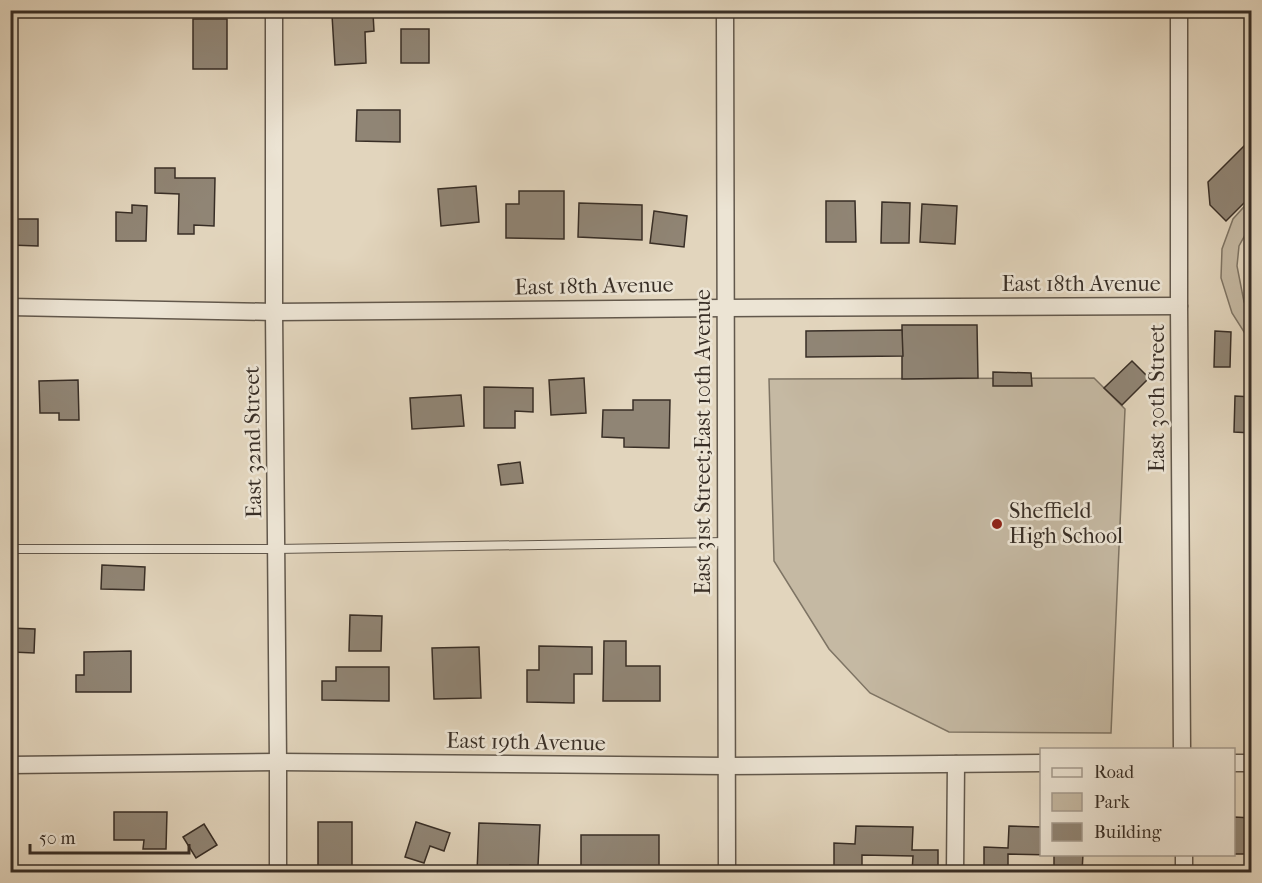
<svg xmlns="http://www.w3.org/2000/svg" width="1262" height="883" font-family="'IM FELL French Canon',serif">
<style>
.green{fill:#c5b9a3;stroke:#7e7464;stroke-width:1.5}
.building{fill:#908575;stroke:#382e26;stroke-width:1.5}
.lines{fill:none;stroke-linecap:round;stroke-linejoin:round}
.lane-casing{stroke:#62584c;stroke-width:10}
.street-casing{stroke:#62584c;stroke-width:19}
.lane{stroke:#ece4d4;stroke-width:8}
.street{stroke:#ece4d4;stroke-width:16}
.poi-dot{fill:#8f2418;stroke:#ece4d4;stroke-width:2}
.labels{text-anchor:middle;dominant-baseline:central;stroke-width:5;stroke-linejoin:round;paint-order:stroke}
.street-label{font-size:22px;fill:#382e26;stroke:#ece4d4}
.poi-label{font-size:22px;fill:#382e26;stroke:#ece4d4;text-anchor:start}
</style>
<rect width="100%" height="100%" fill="#e2d5bd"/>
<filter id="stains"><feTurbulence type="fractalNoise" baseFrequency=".00333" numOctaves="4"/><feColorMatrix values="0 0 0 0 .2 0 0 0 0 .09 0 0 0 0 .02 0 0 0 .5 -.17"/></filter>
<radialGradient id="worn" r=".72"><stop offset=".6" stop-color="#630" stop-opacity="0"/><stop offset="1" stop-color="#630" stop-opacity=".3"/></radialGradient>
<g class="green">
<polygon points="1251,199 1251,224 1239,246 1237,266 1244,302 1251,313 1251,343 1232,313 1221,278 1222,249 1233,219"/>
<polygon points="1094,378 1125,409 1111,733 949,732 870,693 829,649 774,561 769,379"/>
</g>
<g class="building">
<polygon points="373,13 374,31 365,32 366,63 335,65 332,15"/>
<rect x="193" y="19" width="34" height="50"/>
<rect x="401" y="29" width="28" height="34"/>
<polygon points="357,110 400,110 400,142 356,141"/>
<polygon points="1252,138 1252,195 1226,221 1210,205 1208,182"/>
<polygon points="155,168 175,168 175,178 215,178 214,226 194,225 194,234 178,234 179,194 155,193"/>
<polygon points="476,186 479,222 441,226 438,189"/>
<polygon points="519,191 564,191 564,239 506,238 506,204 519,204"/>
<polygon points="826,201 855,201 856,242 826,242"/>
<polygon points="882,202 910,203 909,243 881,243"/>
<polygon points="579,203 642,205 642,240 578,237"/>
<polygon points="922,204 957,206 955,244 920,242"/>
<polygon points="132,205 147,206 146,241 116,241 116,212 132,213"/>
<polygon points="654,211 687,216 684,247 650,243"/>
<polygon points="10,219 38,219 38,246 10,245"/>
<polygon points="902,325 977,325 978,378 902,379"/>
<polygon points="902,330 903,356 806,357 806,331"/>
<polygon points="1215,331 1231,332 1230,367 1214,367"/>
<polygon points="1132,361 1149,378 1122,405 1104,388"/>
<polygon points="993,372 1031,373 1032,386 993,386"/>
<polygon points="584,378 586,413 551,415 549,380"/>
<polygon points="78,380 79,420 59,420 59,413 40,413 39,381"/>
<polygon points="484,387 533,388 533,412 515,411 515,428 484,428"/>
<polygon points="461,395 464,426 412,429 410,398"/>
<polygon points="1235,396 1252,397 1252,433 1234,432"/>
<polygon points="633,400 670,400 669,448 624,447 624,438 602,437 603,410 633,410"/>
<polygon points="520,462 523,483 501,485 498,465"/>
<polygon points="102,565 145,567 144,590 101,589"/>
<polygon points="350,615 382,616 381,651 349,651"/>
<polygon points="10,628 35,629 34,653 12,652 11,680"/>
<polygon points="604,641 626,641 626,666 660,666 660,701 603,701"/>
<polygon points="539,646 592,647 592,674 574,674 574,703 527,702 527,670 539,670"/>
<polygon points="479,647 481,698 434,699 432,648"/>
<polygon points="131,651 131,692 76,692 76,675 84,675 84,652"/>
<polygon points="336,667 389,667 389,701 322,700 322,681 336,681"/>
<polygon points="114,812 167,812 166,849 143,849 144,840 114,840"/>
<polygon points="1234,817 1252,818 1252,854 1234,854"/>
<rect x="318" y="822" width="34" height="50"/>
<polygon points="416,822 450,833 444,851 430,846 424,863 405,857"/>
<polygon points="479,823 540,825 538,866 510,865 510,872 477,872"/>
<polygon points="204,824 217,845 196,858 183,837"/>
<polygon points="856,826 913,827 912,850 938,850 938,872 912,872 913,856 862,855 862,872 834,872 834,843 855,844"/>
<polygon points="1009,826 1042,827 1042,854 1083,854 1082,872 1054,872 1054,855 1008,854 1008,872 984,872 984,847 1008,848"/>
<polygon points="581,835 659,835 659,872 609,872 609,867 581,867"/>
</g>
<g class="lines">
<defs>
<polyline id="lane" points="10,549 276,549 726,542"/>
<g id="street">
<polyline points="274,10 274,312 278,762 278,872"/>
<polyline points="725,10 727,872"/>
<polyline points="1179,10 1179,306 1182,750"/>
<polyline points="10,307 274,312 725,308 1179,306"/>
<polyline points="1234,763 1252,763"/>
<polyline points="10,765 278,762 726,766 1042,763"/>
<polyline points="1184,854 1184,872"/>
<polyline points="955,872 956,764"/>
</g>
</defs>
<use href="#lane" class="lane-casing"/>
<use href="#street" class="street-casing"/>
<use href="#lane" class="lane"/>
<use href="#street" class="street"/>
</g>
<circle class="poi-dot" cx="997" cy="524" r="6"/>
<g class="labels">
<g class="street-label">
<text x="1081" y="284">East 18th Avenue</text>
<text transform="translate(594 286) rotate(-1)">East 18th Avenue</text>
<text transform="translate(1157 398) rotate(-90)">East 30th Street</text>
<text transform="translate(253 442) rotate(-91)">East 32nd Street</text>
<text transform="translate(703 442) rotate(-90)">East 31st Street;East 10th Avenue</text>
<text transform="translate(526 742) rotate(1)">East 19th Avenue</text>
</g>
<g class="poi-label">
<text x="1009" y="511">Sheffield<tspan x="1009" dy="25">High School</tspan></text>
</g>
</g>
<rect width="1262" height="883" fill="none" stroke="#e2d5bd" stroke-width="36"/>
<rect x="12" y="12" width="1238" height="859" fill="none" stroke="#382e26" stroke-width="3"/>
<rect x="18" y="18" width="1226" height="847" fill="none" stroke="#382e26" stroke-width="1.5"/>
<rect x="1040" y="748" width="195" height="108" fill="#ece4d4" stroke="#a49b8e" stroke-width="1.5"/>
<rect x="1052" y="768" width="30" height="9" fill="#ece4d4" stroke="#a49b8e" stroke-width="1.5"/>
<text x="1094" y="778" font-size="18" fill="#382e26">Road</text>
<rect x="1052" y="793" width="30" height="18" fill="#c5b9a3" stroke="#a49b8e" stroke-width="1.5"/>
<text x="1094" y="808" font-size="18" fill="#382e26">Park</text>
<rect x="1052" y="823" width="30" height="18" fill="#908575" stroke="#a49b8e" stroke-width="1.5"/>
<text x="1094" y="838" font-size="18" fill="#382e26">Building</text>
<path d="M30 844v9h159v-9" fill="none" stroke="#382e26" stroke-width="3"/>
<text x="39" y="844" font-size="18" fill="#382e26" stroke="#ece4d4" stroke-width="4.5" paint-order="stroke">50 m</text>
<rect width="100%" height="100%" filter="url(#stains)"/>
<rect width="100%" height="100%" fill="url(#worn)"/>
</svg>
